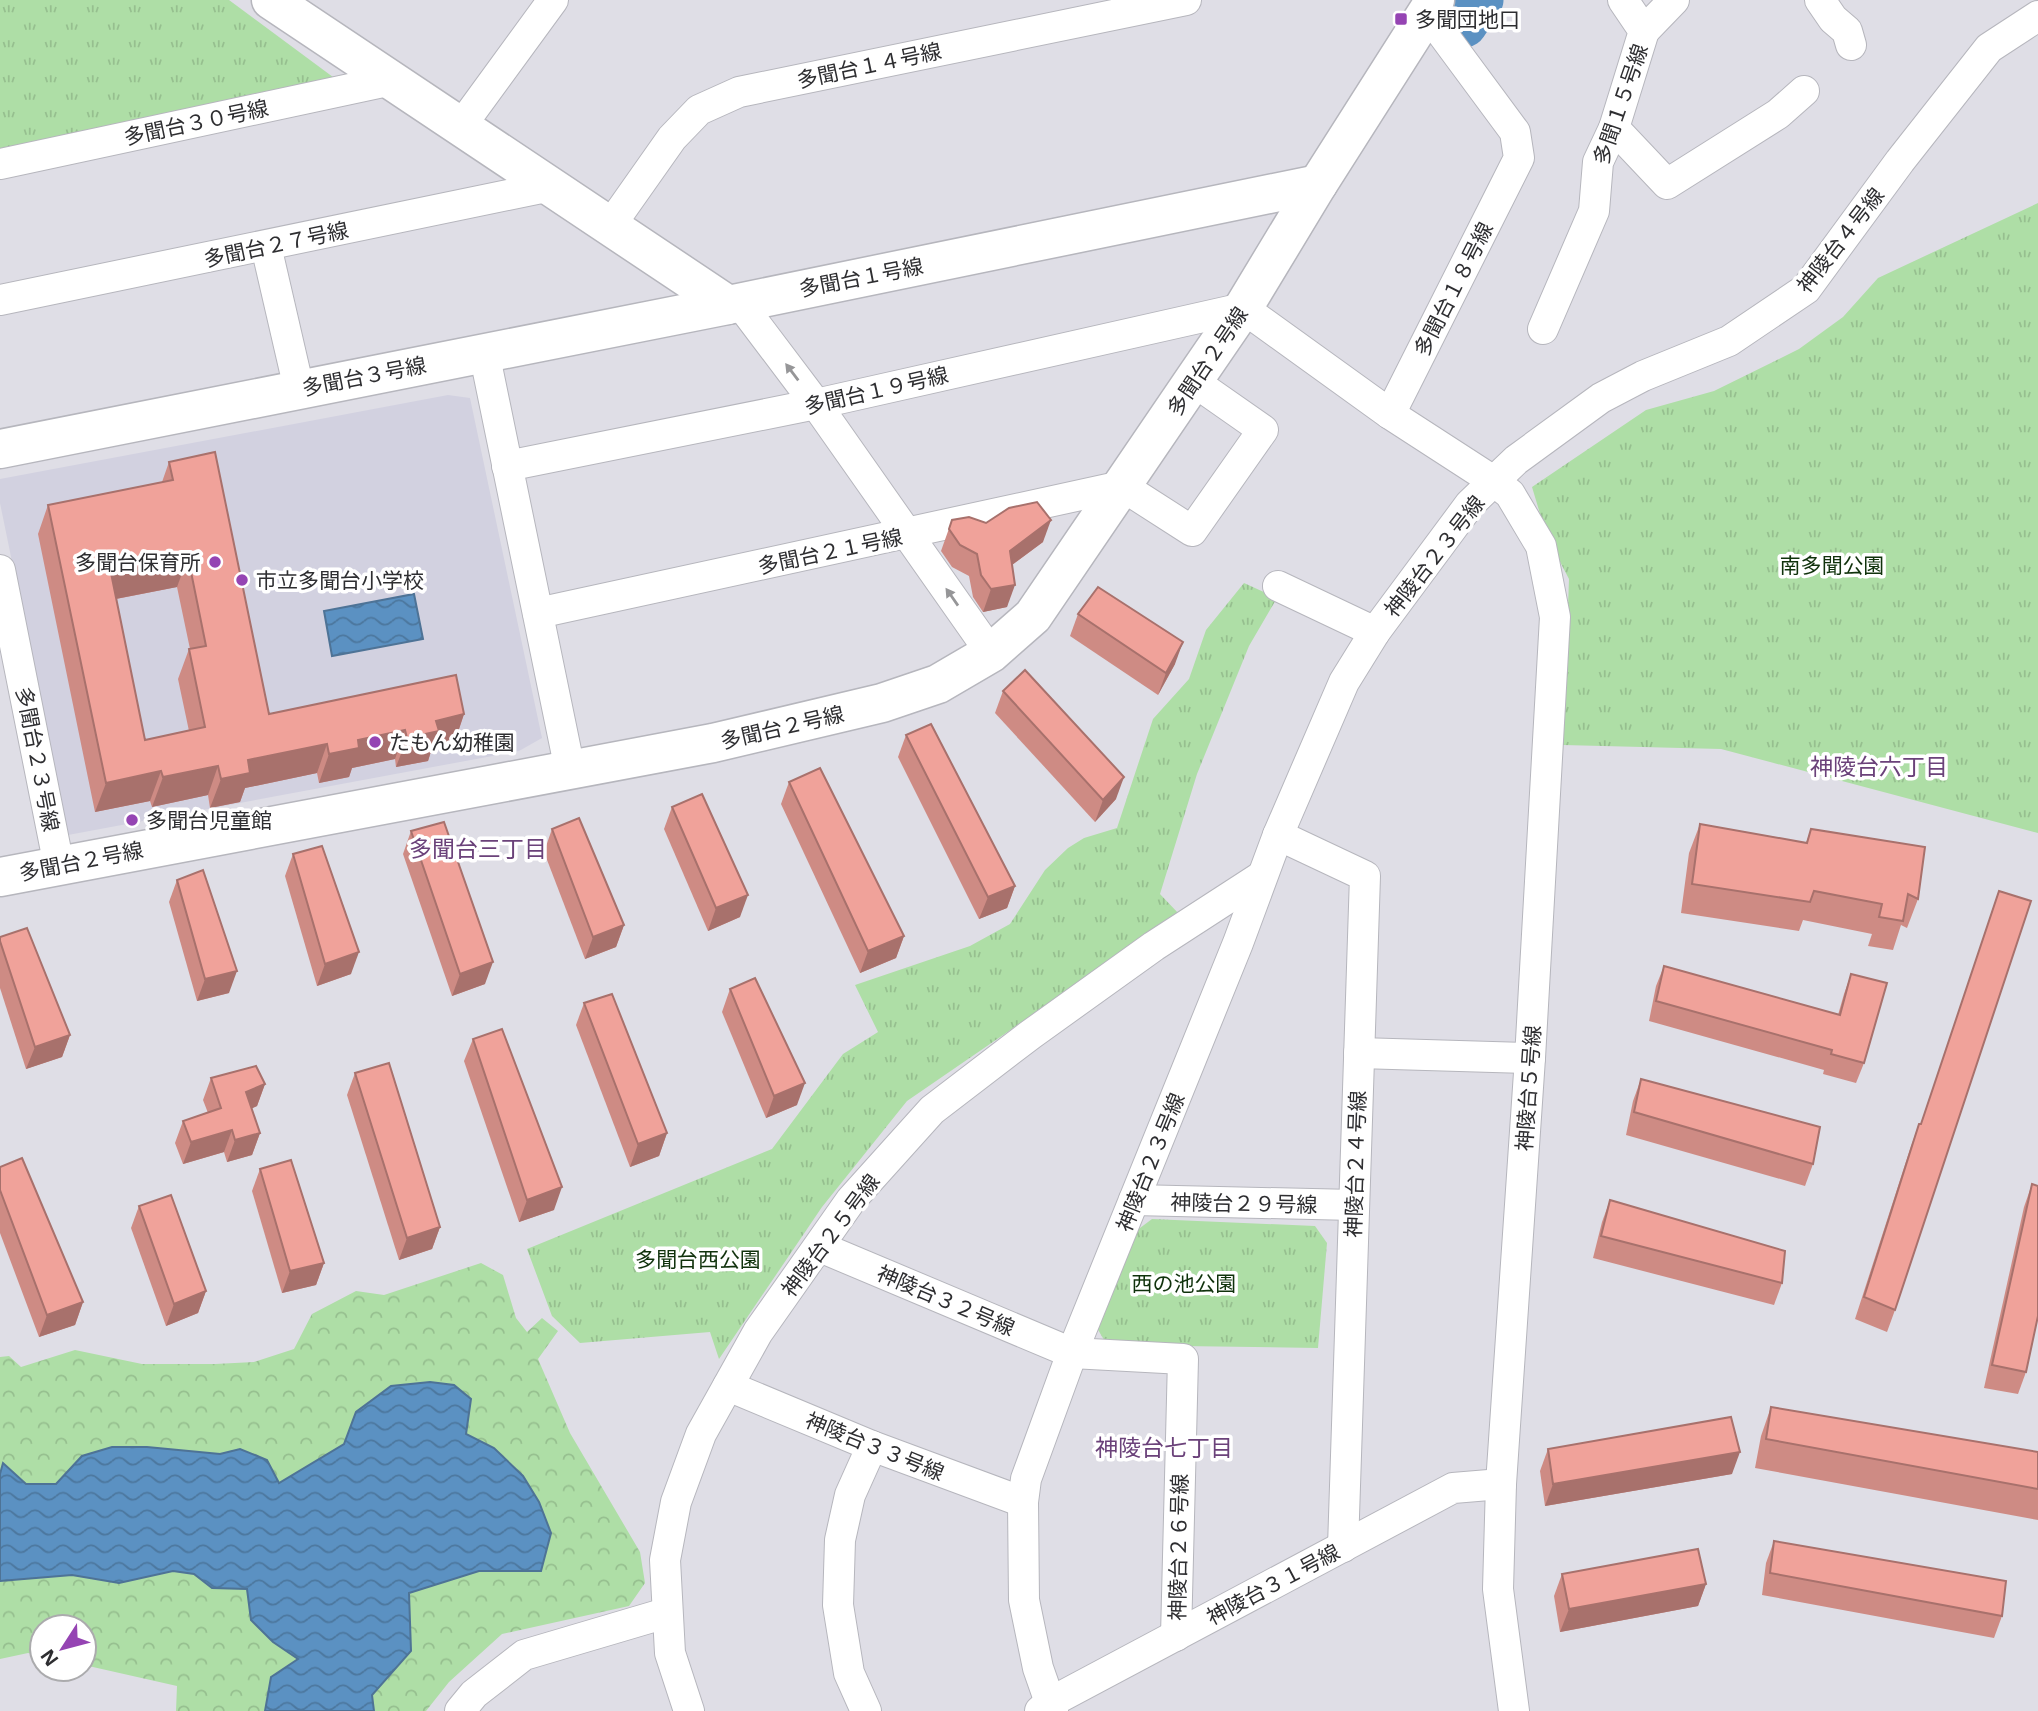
<svg xmlns="http://www.w3.org/2000/svg" width="2038" height="1711" font-family="'Open Sans','Noto Sans JP',sans-serif">
<style>
.built{fill:#d2d1e0}
.forest{fill:url(#forest-crowns)}
.park{fill:url(#park-tufts)}
.water{fill:url(#water-waves);stroke:#4e7396;stroke-width:2}
.lines{fill:none;stroke-linecap:round;stroke-linejoin:round}
.river{stroke:#5b91c2;stroke-width:47}
.street-casing{stroke:#b6b6bd;stroke-width:32}
.secondary-casing{stroke:#b6b6bd;stroke-width:41}
.street{stroke:#fff;stroke-width:30}
.secondary{stroke:#fff;stroke-width:38}
.wall{fill:#ce8b84;fill-rule:evenodd}
.shaded-wall{fill:#a8716c}
.building{fill:#f0a29a;stroke:#a8716c;stroke-width:2;fill-rule:evenodd}
.oneway{fill:#969698}
.poi-dot{fill:#9544b3;stroke:#fff;stroke-width:2.5}
.labels{text-anchor:middle;dominant-baseline:central;stroke-width:7;stroke-linejoin:round;paint-order:stroke}
.poi-label{font-size:21px;fill:#2e2e31;stroke:#fff;text-anchor:start}
.street-label{font-size:21px;fill:#2e2e31;stroke:#fff}
.park-label{font-size:21px;fill:#10320c;stroke:#fff}
.neighbourhood-label{font-size:23px;fill:#6b427a;stroke:#fff}
</style>
<defs>
<pattern id="forest-crowns" width="20" height="18" patternUnits="userSpaceOnUse" patternTransform="scale(1.75)"><rect width="20" height="18" fill="#aedea6"/><path d="M2 6a3 3 0 1 1 6 0M12 15a3 3 0 1 1 6 0" fill="none" stroke="#96bf8f"/></pattern>
<pattern id="park-tufts" width="24" height="20" patternUnits="userSpaceOnUse" patternTransform="scale(1.75)"><rect width="24" height="20" fill="#aedea6"/><path d="M3 7l-1-3M5 7V3M7 7l1-3M15 17l-1-3M17 17v-4M19 17l1-3" fill="none" stroke="#96bf8f"/></pattern>
<pattern id="water-waves" width="16" height="10" patternUnits="userSpaceOnUse" patternTransform="scale(1.75)"><rect width="16" height="10" fill="#5b91c2"/><path d="M0 5q4-4 8 0t8 0" fill="none" stroke="#4c779e"/></pattern>
</defs>
<rect width="100%" height="100%" fill="#dfdee6"/>
<polygon class="built" points="448,395 470,398 542,738 519,751 68,835 0,503 0,479"/>
<polygon class="forest" points="481,1263 503,1275 516,1318 527,1332 542,1318 558,1331 538,1359 570,1433 640,1552 645,1583 629,1606 502,1634 449,1682 426,1711 176,1711 177,1686 84,1665 84,1627 42,1627 42,1656 28,1653 0,1659 0,1357 9,1356 21,1367 75,1350 142,1364 215,1364 254,1362 294,1349 312,1314 356,1291 384,1295"/>
<g class="park">
<polygon points="0,0 229,0 337,80 0,152"/>
<polygon points="2038,203 2038,833 1721,749 1563,745 1569,579 1547,537 1532,487 1646,410 1714,391 1799,349 1843,317 1878,278"/>
<polygon points="1244,583 1277,598 1249,646 1197,774 1160,894 1179,914 907,1101 822,1207 719,1359 710,1332 580,1343 552,1316 527,1249 772,1149 843,1054 878,1032 855,985 970,946 1010,924 1045,870 1068,848 1084,838 1117,828 1153,719 1189,679 1206,630"/>
<polygon points="1152,1219 1315,1226 1327,1243 1318,1348 1107,1345 1097,1328 1136,1231"/>
</g>
<g class="water">
<polygon points="414,594 423,639 332,656 324,611"/>
<polygon points="430,1382 454,1385 471,1399 466,1434 494,1448 523,1476 539,1502 551,1533 541,1571 479,1571 409,1593 411,1651 372,1695 374,1711 265,1711 271,1677 298,1659 273,1642 251,1620 247,1589 212,1588 194,1574 173,1571 119,1583 72,1575 0,1581 0,1474 3,1463 26,1484 56,1484 82,1456 112,1447 147,1447 220,1454 240,1449 267,1460 279,1483 344,1444 356,1412 391,1386"/>
</g>
<g class="lines">
<polyline class="river" points="1464,24 1480,0"/>
<defs>
<g id="street">
<polyline points="1820,0 1833,19 1847,31 1851,45"/>
<polyline points="1644,31 1674,0"/>
<polyline points="461,126 553,0"/>
<polyline points="1614,128 1667,184 1778,114 1804,91"/>
<polyline points="0,164 392,80"/>
<polyline points="610,226 672,138 699,110 739,92 1186,0"/>
<polyline points="266,246 299,389"/>
<polyline points="0,300 551,186"/>
<polyline points="739,302 816,404 991,653"/>
<polyline points="1543,329 1594,211 1598,162 1614,128 1644,31 1623,0"/>
<polyline points="484,352 570,770"/>
<polyline points="1390,414 1495,482 1510,494 1541,546 1555,617 1530,1058 1501,1484 1498,1589 1514,1711"/>
<polyline points="507,466 816,404 1243,308 1390,414 1519,158 1515,132 1427,13"/>
<polyline points="0,570 59,866"/>
<polyline points="1278,586 1375,632"/>
<polyline points="538,613 1122,486 1192,531 1263,430 1193,381"/>
<polyline points="1278,835 1365,876 1343,1547"/>
<polyline points="1359,1053 1530,1058"/>
<polyline points="1134,1200 1354,1205"/>
<polyline points="820,1247 1072,1353 1183,1359 1176,1636"/>
<polyline points="728,1386 872,1446 1023,1502"/>
<polyline points="460,1711 474,1694 524,1655 666,1613"/>
<polyline points="689,1711 670,1653 665,1560 676,1502 701,1434 758,1332 851,1200 932,1110 1030,1035 1154,946 1262,876"/>
<polyline points="866,1711 849,1673 838,1605 840,1540 850,1495 872,1446"/>
<polyline points="1040,1711 1049,1703 1453,1488 1501,1484"/>
<polyline points="1053,1711 1038,1668 1024,1600 1023,1502 1026,1479 1072,1353 1238,943 1278,835 1344,682 1375,632 1470,504 1516,460 1601,398 1643,376 1729,341 1806,289 1900,161 1989,48 2038,16"/>
</g>
<g id="secondary">
<polyline points="271,0 728,305 1318,184"/>
<polyline points="0,449 728,305"/>
<polyline points="0,877 713,743 882,703 938,684 991,653 1033,616 1193,381 1243,308 1318,184 1435,0"/>
</g>
</defs>
<use href="#street" class="street-casing"/>
<use href="#secondary" class="secondary-casing"/>
<use href="#street" class="street"/>
<use href="#secondary" class="secondary"/>
</g>
<g class="wall">
<path d="M169,462l100,252h195l-10,30 -22,4 -4,13 -32,6 -1,-8 -43,9 -3,9 -30,6 -2,-10 -72,15 -5,14 -30,6 -2,-13 -56,12 -2,-6 -55,11 -57,-278 10,-29 114,-23zM177,587l13,62h-1l-11,30 11,52 -44,9 -29,-141z"/>
<polygon points="952,520 986,523 1043,542 1012,565 1007,607 983,612 973,597 969,576 952,567 941,551"/>
<polygon points="1078,614 1175,664 1158,695 1070,636"/>
<polygon points="1003,691 1116,799 1095,822 995,713"/>
<polygon points="906,735 1015,886 1007,908 979,919 898,757"/>
<polygon points="789,782 904,936 896,958 860,973 781,804"/>
<polygon points="672,807 740,917 708,931 664,829"/>
<polygon points="1700,824 1806,843 1811,829 1918,899 1907,928 1901,925 1893,950 1868,946 1872,934 1803,920 1799,931 1681,913 1689,853"/>
<polygon points="552,829 624,925 616,947 585,959 544,852"/>
<polygon points="411,831 485,984 452,996 403,854"/>
<polygon points="293,854 351,974 317,986 285,876"/>
<polygon points="177,880 229,993 197,1001 169,902"/>
<polygon points="1999,891 1895,1310 1887,1332 1855,1319 1911,1146 1919,1124 1921,1124"/>
<polygon points="0,937 70,1035 62,1057 26,1069 0,988"/>
<polygon points="1664,966 1838,1015 1844,994 1851,974 1864,1063 1856,1083 1823,1074 1824,1070 1649,1021 1656,986"/>
<polygon points="730,989 797,1105 766,1118 722,1012"/>
<polygon points="584,1003 667,1133 659,1156 630,1167 576,1025"/>
<polygon points="473,1039 554,1210 519,1222 464,1061"/>
<polygon points="355,1073 440,1227 432,1249 399,1260 347,1095"/>
<polygon points="211,1078 265,1084 257,1106 252,1108 260,1133 252,1155 227,1162 224,1152 183,1164 175,1143 183,1121 208,1113 203,1100"/>
<polygon points="1641,1079 1813,1164 1805,1186 1626,1135 1633,1101"/>
<polygon points="0,1167 83,1302 75,1325 39,1337 0,1233"/>
<polygon points="260,1169 324,1263 316,1285 282,1293 252,1191"/>
<polygon points="2032,1184 2026,1372 2018,1394 1984,1388 2024,1207"/>
<polygon points="1610,1200 1782,1283 1774,1305 1593,1258 1602,1222"/>
<polygon points="139,1206 206,1291 198,1313 166,1326 131,1228"/>
<polygon points="1771,1407 2038,1452 2038,1520 1755,1468 1761,1436"/>
<polygon points="1548,1449 1732,1474 1545,1506 1540,1471"/>
<polygon points="1774,1541 2002,1616 1994,1638 1762,1595 1766,1563"/>
<polygon points="1562,1574 1706,1584 1698,1606 1560,1632 1554,1596"/>
</g>
<g class="shaded-wall">
<polygon points="1051,520 1043,542 1001,573 1010,551"/>
<polygon points="188,557 177,587 100,602 111,573"/>
<polygon points="1015,585 1007,607 983,612 991,589"/>
<polygon points="1183,642 1175,664 1158,695 1166,673"/>
<polygon points="464,714 454,744 432,748 428,761 396,767 407,738 436,721"/>
<polygon points="405,730 395,759 352,768 349,777 319,783 329,754 358,740"/>
<polygon points="327,744 317,773 245,788 240,802 210,808 221,779 248,760"/>
<polygon points="218,766 208,795 152,807 163,777"/>
<polygon points="161,771 150,801 95,812 106,783"/>
<polygon points="1124,777 1116,799 1095,822 1103,800"/>
<polygon points="1015,886 1007,908 979,919 988,897"/>
<polygon points="748,895 740,917 708,931 716,908"/>
<polygon points="624,925 616,947 585,959 593,937"/>
<polygon points="904,936 896,958 860,973 868,951"/>
<polygon points="359,952 351,974 317,986 325,964"/>
<polygon points="493,962 485,984 452,996 460,974"/>
<polygon points="237,971 229,993 197,1001 205,979"/>
<polygon points="70,1035 62,1057 26,1069 35,1047"/>
<polygon points="805,1083 797,1105 766,1118 774,1096"/>
<polygon points="265,1084 257,1106 238,1115 246,1092"/>
<polygon points="232,1130 224,1152 183,1164 191,1142"/>
<polygon points="260,1133 252,1155 227,1162 235,1140"/>
<polygon points="667,1133 659,1156 630,1167 638,1144"/>
<polygon points="562,1187 554,1210 519,1222 527,1200"/>
<polygon points="440,1227 432,1249 399,1260 407,1238"/>
<polygon points="324,1263 316,1285 282,1293 290,1271"/>
<polygon points="206,1291 198,1313 166,1326 174,1304"/>
<polygon points="83,1302 75,1325 39,1337 47,1315"/>
<polygon points="1740,1452 1732,1474 1545,1506 1553,1484"/>
<polygon points="1706,1584 1698,1606 1560,1632 1569,1609"/>
</g>
<g class="building">
<path d="M215,452l54,262 187,-39 8,39 -28,7 3,10 -32,7 -2,-8 -47,10 1,8 -30,6 -2,-10 -79,16 2,13 -29,6 -3,-13 -55,11 -2,-6 -55,12 -58,-278 125,-25 -4,-18zM188,557l18,89 -17,3 16,78 -60,13 -34,-167z"/>
<polygon points="1037,502 1051,520 1010,551 1015,585 991,589 981,575 977,554 960,545 949,529 952,520 969,517 986,523 1009,508"/>
<polygon points="1098,587 1183,642 1166,673 1078,614"/>
<polygon points="1025,670 1124,777 1103,800 1003,691"/>
<polygon points="931,724 1015,886 988,897 906,735"/>
<polygon points="820,768 904,936 868,951 789,782"/>
<polygon points="702,794 748,895 716,908 672,807"/>
<polygon points="579,818 624,925 593,937 552,829"/>
<polygon points="444,822 493,962 460,974 411,831"/>
<polygon points="1700,824 1807,843 1811,829 1925,847 1918,899 1908,894 1903,921 1879,917 1882,904 1814,891 1810,902 1692,884"/>
<polygon points="322,846 359,952 325,964 293,854"/>
<polygon points="203,870 237,971 205,979 177,880"/>
<polygon points="1999,891 2031,901 1895,1310 1864,1297 1919,1124 1921,1124"/>
<polygon points="27,928 70,1035 35,1047 0,941 0,937"/>
<polygon points="1664,966 1840,1015 1851,974 1887,983 1864,1063 1831,1054 1832,1050 1656,1001"/>
<polygon points="755,978 805,1083 774,1096 730,989"/>
<polygon points="612,994 667,1133 638,1144 584,1003"/>
<polygon points="502,1029 562,1187 527,1200 473,1039"/>
<polygon points="389,1063 440,1227 407,1238 355,1073"/>
<polygon points="256,1066 265,1084 246,1092 260,1133 235,1140 232,1130 191,1142 183,1121 221,1108 211,1078"/>
<polygon points="1641,1079 1820,1127 1813,1164 1634,1112"/>
<polygon points="22,1158 83,1302 47,1315 0,1190 0,1167"/>
<polygon points="291,1160 324,1263 290,1271 260,1169"/>
<polygon points="2032,1184 2038,1186 2038,1316 2026,1372 1992,1365"/>
<polygon points="171,1195 206,1291 174,1304 139,1206"/>
<polygon points="1610,1200 1785,1251 1782,1283 1601,1236"/>
<polygon points="1771,1407 2038,1452 2038,1489 1766,1439"/>
<polygon points="1731,1417 1740,1452 1553,1484 1548,1449"/>
<polygon points="1774,1541 2006,1581 2002,1616 1770,1573"/>
<polygon points="1698,1549 1706,1584 1569,1609 1562,1574"/>
</g>
<defs><path id="oneway-solid" d="M-6-.8H1V-3.2L6.5 0L1 3.2V.8H-6Z" transform="scale(1.75)"/></defs>
<g class="oneway">
<use href="#oneway-solid" transform="translate(792 372) rotate(-127)"/>
<use href="#oneway-solid" transform="translate(952 597) rotate(-125)"/>
</g>
<g class="poi-dot">
<rect x="1394" y="12" width="14" height="14" rx="3.5"/>
<circle cx="215" cy="562" r="7"/>
<circle cx="242" cy="580" r="7"/>
<circle cx="375" cy="742" r="7"/>
<circle cx="132" cy="820" r="7"/>
</g>
<g class="labels">
<g class="poi-label">
<text x="1415" y="19">多聞団地口</text>
<text x="201" y="562" text-anchor="end">多聞台保育所</text>
<text x="256" y="580">市立多聞台小学校</text>
<text x="389" y="742">たもん幼稚園</text>
<text x="146" y="820">多聞台児童館</text>
</g>
<g class="street-label">
<text transform="translate(869 65) rotate(-12)">多聞台１４号線</text>
<text transform="translate(1620 104) rotate(-71)">多聞１５号線</text>
<text transform="translate(196 122) rotate(-12)">多聞台３０号線</text>
<text transform="translate(1840 240) rotate(-52)">神陵台４号線</text>
<text transform="translate(276 244) rotate(-12)">多聞台２７号線</text>
<text transform="translate(861 277) rotate(-11)">多聞台１号線</text>
<text transform="translate(1453 289) rotate(-63)">多聞台１８号線</text>
<text transform="translate(1207 361) rotate(-56)">多聞台２号線</text>
<text transform="translate(364 376) rotate(-11)">多聞台３号線</text>
<text transform="translate(876 390) rotate(-13)">多聞台１９号線</text>
<text transform="translate(830 551) rotate(-12)">多聞台２１号線</text>
<text transform="translate(1434 556) rotate(-52)">神陵台２３号線</text>
<text transform="translate(782 727) rotate(-13)">多聞台２号線</text>
<text transform="translate(38 759) rotate(79)">多聞台２３号線</text>
<text transform="translate(81 861) rotate(-11)">多聞台２号線</text>
<text transform="translate(1528 1088) rotate(-86)">神陵台５号線</text>
<text transform="translate(1150 1162) rotate(-68)">神陵台２３号線</text>
<text transform="translate(1355 1164) rotate(-88)">神陵台２４号線</text>
<text transform="translate(1244 1203) rotate(1)">神陵台２９号線</text>
<text transform="translate(830 1235) rotate(-53)">神陵台２５号線</text>
<text transform="translate(946 1300) rotate(23)">神陵台３２号線</text>
<text transform="translate(875 1446) rotate(22)">神陵台３３号線</text>
<text transform="translate(1178 1547) rotate(-89)">神陵台２６号線</text>
<text transform="translate(1273 1584) rotate(-28)">神陵台３１号線</text>
</g>
<g class="park-label">
<text x="1832" y="565">南多聞公園</text>
<text x="698" y="1259">多聞台西公園</text>
<text x="1184" y="1283">西の池公園</text>
</g>
<g class="neighbourhood-label">
<text x="1879" y="766">神陵台六丁目</text>
<text x="478" y="848">多聞台三丁目</text>
<text x="1164" y="1447">神陵台七丁目</text>
</g>
</g>
<g transform="translate(63 1648) rotate(234)"><circle r="33" fill="#ffffff" stroke="#ababad" stroke-width="2"/>
<path d="M0-5L12 26L0 18L-12 26Z" fill="#9544b3"/>
<text y="-10" font-size="19" font-weight="bold" text-anchor="middle" fill="#2e2e31">N</text>
</g>
</svg>
